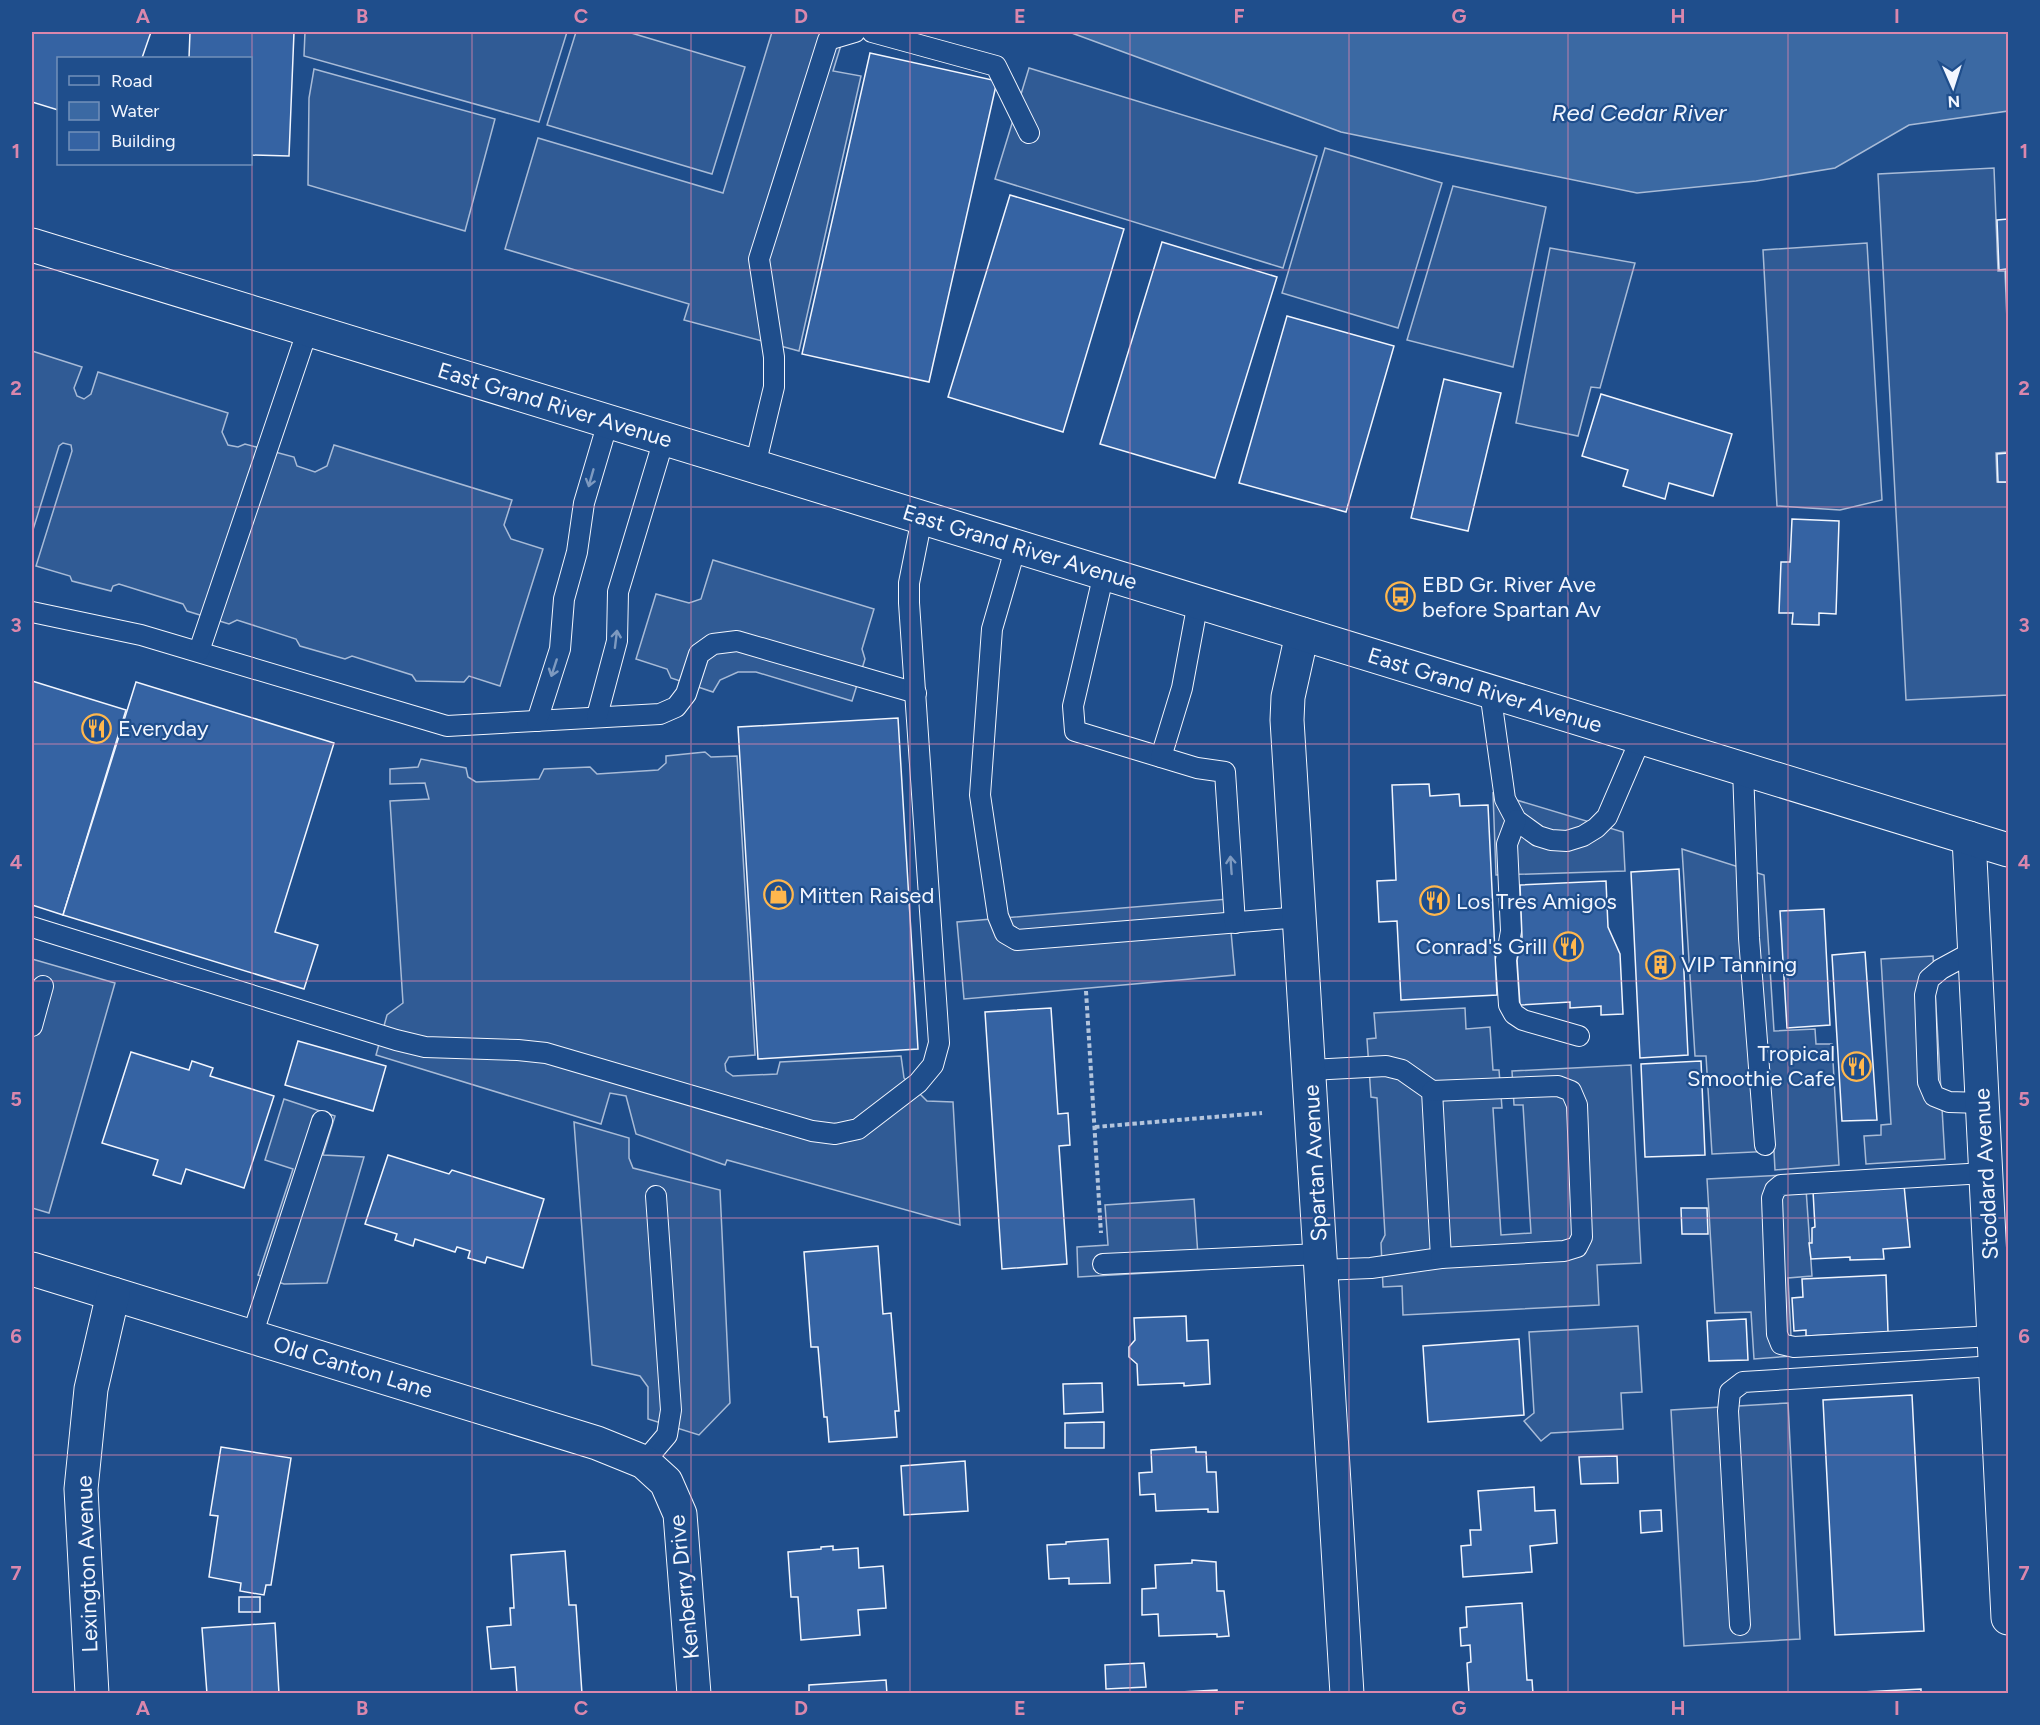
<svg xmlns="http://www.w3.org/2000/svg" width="2040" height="1725" font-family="Figtree,sans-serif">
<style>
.parking{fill:#305b95;stroke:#a8bbd7;stroke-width:1.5}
.water{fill:#3b69a3;stroke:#a8bbd7;stroke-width:1.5}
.building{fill:#3563a3;stroke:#f2f6ff;stroke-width:1.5}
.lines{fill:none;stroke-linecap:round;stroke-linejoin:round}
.service-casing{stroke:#f2f6ff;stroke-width:22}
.minor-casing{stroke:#f2f6ff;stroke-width:35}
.primary-casing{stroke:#f2f6ff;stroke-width:35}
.path{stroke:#b3c4dc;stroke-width:4;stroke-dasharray:4.5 3;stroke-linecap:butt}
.service{stroke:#1f4e8c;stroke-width:20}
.minor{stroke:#1f4e8c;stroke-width:33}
.primary{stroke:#1f4e8c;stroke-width:33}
.oneway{stroke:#7e9ac0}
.grid{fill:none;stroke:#da87ad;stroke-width:1.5;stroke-opacity:0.55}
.labels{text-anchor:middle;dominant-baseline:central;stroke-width:4.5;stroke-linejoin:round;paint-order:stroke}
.street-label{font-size:22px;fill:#f2f6ff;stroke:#1f4e8c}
.poi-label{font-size:22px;fill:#f2f6ff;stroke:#1f4e8c;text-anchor:start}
.water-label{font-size:24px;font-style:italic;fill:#f2f6ff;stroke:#1f4e8c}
.neatline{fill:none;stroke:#da87ad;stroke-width:2}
.grid-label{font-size:20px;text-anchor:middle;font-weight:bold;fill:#da87ad}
</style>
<rect width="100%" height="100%" fill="#1f4e8c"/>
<g class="parking">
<polygon points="305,32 567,32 539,122 304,56"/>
<polygon points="576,32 628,32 745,67 712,174 547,125"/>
<polygon points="772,32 845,32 833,71 861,76 799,351 684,320 689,304 505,249 538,138 723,193"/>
<polygon points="1029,68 1317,156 1283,268 995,179"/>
<polygon points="314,69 495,119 465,231 308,185 309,98"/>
<polygon points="1325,148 1442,183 1398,328 1282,293"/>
<polygon points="1994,168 1998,271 2005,271 2008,345 2008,452 1996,453 1997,482 2008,482 2008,695 1906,700 1878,174"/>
<polygon points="1453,186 1546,207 1513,367 1407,340"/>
<polygon points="1867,243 1882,500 1840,510 1777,506 1763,250"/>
<polygon points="1550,248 1635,263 1600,388 1591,387 1578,436 1516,423"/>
<polygon points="32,351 82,367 74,388 77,396 84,399 91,394 98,372 228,413 222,432 228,445 238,447 245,444 294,457 297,466 315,472 327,466 334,445 512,500 504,525 511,539 543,549 500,686 469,676 464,682 416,681 412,675 352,656 345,659 300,646 296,639 237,620 229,624 187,611 183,604 119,584 113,586 111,591 72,581 70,576 36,566 72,451 71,445 63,443 59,446 32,533"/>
<polygon points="713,560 874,609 862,649 865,659 852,701 756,672 738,672 720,680 713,692 671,678 667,669 636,659 656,594 689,603 701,599"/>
<polygon points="705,752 711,757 737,756 755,1055 729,1057 725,1064 726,1071 733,1076 777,1074 780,1062 901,1056 904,1078 927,1101 953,1102 960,1225 727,1160 725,1165 636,1134 626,1096 610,1093 601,1124 376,1055 387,1015 403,1003 390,801 429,799 425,783 390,784 390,769 418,767 421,759 466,768 468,777 476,782 539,779 544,769 590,767 597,774 658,770 666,763 666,756"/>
<polygon points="1493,793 1623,832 1625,871 1496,875"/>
<polygon points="1682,849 1764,875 1774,1031 1815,1029 1816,1044 1832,1044 1839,1165 1775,1170 1774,1151 1712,1154 1706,1056 1695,1056"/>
<polygon points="1228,899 1235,975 964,999 957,922"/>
<polygon points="1933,956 1945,1159 1866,1164 1864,1136 1881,1135 1881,1125 1891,1124 1881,959"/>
<polygon points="32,959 115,983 49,1213 32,1208"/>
<polygon points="1465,1008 1466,1029 1490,1027 1493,1070 1499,1070 1502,1108 1493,1108 1501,1235 1531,1233 1523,1105 1514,1105 1512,1071 1631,1065 1641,1263 1597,1265 1599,1305 1403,1315 1402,1286 1383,1287 1381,1243 1385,1235 1377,1098 1371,1097 1367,1039 1376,1038 1374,1013"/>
<polygon points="284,1099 335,1116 323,1155 364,1157 327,1283 284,1284 258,1275 293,1169 265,1160"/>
<polygon points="574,1122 629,1138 629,1158 633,1168 720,1190 730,1403 699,1435 648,1419 648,1387 640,1376 592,1365"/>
<polygon points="1805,1174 1812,1276 1788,1278 1792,1356 1754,1359 1751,1312 1715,1313 1707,1179"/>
<polygon points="1194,1199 1199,1270 1078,1277 1077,1247 1108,1245 1105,1205"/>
<polygon points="1638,1326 1642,1392 1621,1393 1623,1429 1551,1433 1541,1441 1524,1421 1534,1413 1529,1332"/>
<polygon points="1788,1403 1800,1639 1684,1646 1671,1410"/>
</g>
<polygon class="water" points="1069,32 2008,32 2008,111 1909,125 1835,168 1756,181 1637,193 1341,132"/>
<g class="building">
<polygon points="32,32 151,32 142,58 58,58 58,110 32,102"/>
<polygon points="190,32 294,32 289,156 250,155 250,58 189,58"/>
<polygon points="870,53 997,81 929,382 802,354"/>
<polygon points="1010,195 1124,229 1063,432 948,397"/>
<polygon points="2008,219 2008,334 2006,269 1999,270 1997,220"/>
<polygon points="1162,242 1277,277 1215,478 1100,444"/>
<polygon points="1287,316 1394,346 1346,512 1239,483"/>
<polygon points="1444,379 1501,393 1468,531 1411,518"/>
<polygon points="1601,394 1732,434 1713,496 1669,483 1665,499 1623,486 1628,470 1582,456"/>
<polygon points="2008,453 2008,482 1998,482 1997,454"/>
<polygon points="1792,519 1839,521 1836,614 1819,613 1819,625 1792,624 1793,613 1779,613 1781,562 1790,562"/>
<polygon points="32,681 126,710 63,915 32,905"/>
<polygon points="136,682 334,743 275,932 318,945 304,989 63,915"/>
<polygon points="898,718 918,1049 758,1059 738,727"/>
<polygon points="1429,784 1430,796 1459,794 1460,806 1488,805 1497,995 1401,1000 1397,921 1379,922 1377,881 1396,880 1392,785"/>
<polygon points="1679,869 1688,1055 1640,1058 1631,872"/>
<polygon points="1606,881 1608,927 1620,954 1623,1014 1601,1015 1601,1006 1570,1008 1570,1002 1520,1005 1517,960 1522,937 1520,885"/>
<polygon points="1824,909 1830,1025 1787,1028 1780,911"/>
<polygon points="1865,952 1877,1120 1842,1121 1832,955"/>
<polygon points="1051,1008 1058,1114 1068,1113 1070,1145 1059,1146 1067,1264 1002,1269 985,1012"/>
<polygon points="298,1041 386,1066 373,1111 285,1085"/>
<polygon points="131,1052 189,1070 192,1061 213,1068 210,1076 274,1096 244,1188 186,1169 181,1184 153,1175 158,1160 102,1143"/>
<polygon points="1701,1061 1705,1155 1645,1157 1641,1064"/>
<polygon points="388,1155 449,1174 452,1170 544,1199 523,1268 487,1257 485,1263 468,1258 470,1251 457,1247 455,1252 415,1239 413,1246 395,1240 397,1234 365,1224"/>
<polygon points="1904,1185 1910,1247 1883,1249 1884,1259 1850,1260 1850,1257 1811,1259 1809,1243 1812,1243 1812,1228 1815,1227 1813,1191"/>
<polygon points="1681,1208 1707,1208 1708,1234 1682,1234"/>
<polygon points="878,1246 883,1314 891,1313 899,1411 895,1411 897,1437 829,1442 827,1417 824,1417 818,1347 811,1347 804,1252"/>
<polygon points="1886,1275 1888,1332 1806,1336 1806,1330 1794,1331 1792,1298 1803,1297 1802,1279"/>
<polygon points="1186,1316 1187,1341 1208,1340 1210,1384 1184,1386 1184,1383 1138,1385 1137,1364 1129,1357 1129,1347 1135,1340 1134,1318"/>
<polygon points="1746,1319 1748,1360 1709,1361 1707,1321"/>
<polygon points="1519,1339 1524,1415 1428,1422 1423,1346"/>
<polygon points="1102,1383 1103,1412 1064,1414 1063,1384"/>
<polygon points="1912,1395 1924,1631 1835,1635 1823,1400"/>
<polygon points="1104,1422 1104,1448 1065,1448 1065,1423"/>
<polygon points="221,1447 291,1458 271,1585 266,1585 264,1595 240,1591 241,1583 209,1577 218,1516 210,1515"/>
<polygon points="1196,1447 1196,1452 1206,1452 1207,1472 1216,1472 1218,1512 1208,1512 1208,1509 1156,1511 1155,1494 1140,1495 1139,1473 1152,1472 1151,1450"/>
<polygon points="1617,1456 1618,1483 1581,1484 1579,1457"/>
<polygon points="965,1461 968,1511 904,1515 901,1466"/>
<polygon points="1534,1487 1535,1511 1555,1510 1557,1543 1530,1546 1532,1572 1463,1577 1461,1546 1471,1545 1470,1530 1481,1530 1478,1491"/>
<polygon points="1661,1510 1662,1531 1641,1533 1640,1511"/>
<polygon points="1108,1539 1110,1583 1069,1584 1069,1578 1049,1579 1047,1545 1066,1544 1066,1542"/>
<polygon points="833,1546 833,1550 858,1548 859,1568 883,1566 886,1608 858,1610 860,1635 801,1640 798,1597 791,1597 788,1552 821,1549 821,1547"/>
<polygon points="565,1551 569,1605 576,1605 582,1694 517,1694 515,1667 491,1669 487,1627 511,1625 510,1608 514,1608 511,1555"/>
<polygon points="1192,1560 1216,1562 1217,1591 1224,1591 1229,1636 1217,1637 1217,1634 1159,1636 1158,1614 1142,1615 1142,1589 1156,1588 1155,1565 1192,1563"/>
<rect x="239" y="1597" width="21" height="15"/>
<polygon points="1522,1603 1527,1680 1532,1680 1533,1694 1469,1694 1467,1663 1471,1662 1470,1645 1461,1646 1460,1628 1467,1627 1466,1607"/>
<polygon points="275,1623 279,1694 207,1694 202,1628"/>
<polygon points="1144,1663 1146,1687 1106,1689 1105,1665"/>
<polygon points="886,1680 887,1694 809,1694 809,1685"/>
<polygon points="1921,1689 1921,1694 1842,1694 1842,1693"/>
<polygon points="1217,1690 1217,1694 1161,1693"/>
</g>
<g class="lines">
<defs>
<g id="service">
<polyline points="872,32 996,66 1029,133"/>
<polyline points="755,466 774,387 774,357 759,259 828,40 855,32"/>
<polyline points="1016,546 992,629 980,795 998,916 1005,933 1017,940 1301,917"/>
<polyline points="1104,573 1073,706 1075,731 1197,768 1225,772 1235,923"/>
<polyline points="32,612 141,635 447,726 660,714 676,707 686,694 699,654 713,644 737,641 916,693"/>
<polyline points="199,651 308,329"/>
<polyline points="1490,691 1505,799 1516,820 1538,836 1551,840 1567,841 1583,836 1596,828 1607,817 1641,738"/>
<polyline points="597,716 617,641 618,592 664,439"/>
<polyline points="537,721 560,649 564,599 577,552 584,503 608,422"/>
<polyline points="1161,757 1182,688 1198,602"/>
<polyline points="1743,769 1749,938 1765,1145"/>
<polyline points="1516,820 1507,844 1511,931 1506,960 1509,1005 1514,1014 1523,1020 1579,1036"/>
<polyline points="32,927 396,1040 425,1047 518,1050 546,1053 812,1131 835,1134 858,1129 918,1083 933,1065 939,1043 909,603 909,583 922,518"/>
<polyline points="1976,950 1941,969 1929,979 1925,995 1928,1082 1934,1096 1949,1102 1982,1103"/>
<polyline points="32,1026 43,986"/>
<polyline points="1310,1070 1386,1066 1402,1070 1432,1091 1441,1258 1371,1268 1321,1270"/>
<polyline points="1432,1091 1558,1086 1571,1091 1577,1105 1582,1237 1577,1247 1564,1251 1441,1258"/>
<polyline points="1985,1173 1781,1185 1775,1190 1772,1198 1777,1334 1781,1344 1794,1347 1993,1336"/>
<polyline points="1103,1264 1320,1254"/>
<polyline points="252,1336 322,1121"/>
<polyline points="644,1462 667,1435 671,1410 656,1196"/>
<polyline points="1740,1625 1728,1411 1730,1392 1743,1382 1995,1366"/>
</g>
<g id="minor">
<polyline points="1302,634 1288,697 1287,720 1347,1694"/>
<polyline points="1969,838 2008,1618"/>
<polyline points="32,1269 597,1443 644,1462 666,1482 680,1514 694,1694"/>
<polyline points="92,1694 81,1489 91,1389 113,1294"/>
</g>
<polyline id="primary" points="32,245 2008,850"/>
</defs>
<use href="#service" class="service-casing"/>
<use href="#minor" class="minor-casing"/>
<use href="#primary" class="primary-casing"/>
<g class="path">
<polyline points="1086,991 1101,1233"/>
<polyline points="1095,1127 1262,1113"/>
</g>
<use href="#service" class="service"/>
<use href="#minor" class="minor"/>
<use href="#primary" class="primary"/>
</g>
<defs><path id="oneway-shaft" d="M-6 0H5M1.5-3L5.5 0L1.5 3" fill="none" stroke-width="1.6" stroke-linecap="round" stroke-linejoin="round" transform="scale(1.5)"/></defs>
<g class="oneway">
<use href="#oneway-shaft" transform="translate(591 478) rotate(106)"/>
<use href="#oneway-shaft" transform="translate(616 639) rotate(-83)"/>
<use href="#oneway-shaft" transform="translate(554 668) rotate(108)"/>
<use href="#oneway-shaft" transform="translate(1231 865) rotate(-94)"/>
</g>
<path class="grid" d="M252,32v1662M472,32v1662M691,32v1662M910,32v1662M1130,32v1662M1349,32v1662M1568,32v1662M1788,32v1662M32,270h1976M32,507h1976M32,744h1976M32,981h1976M32,1218h1976M32,1455h1976"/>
<defs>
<symbol id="bus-ring" viewBox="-11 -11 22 22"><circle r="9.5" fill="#1f4e8c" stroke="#ffb74d" stroke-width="1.5"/><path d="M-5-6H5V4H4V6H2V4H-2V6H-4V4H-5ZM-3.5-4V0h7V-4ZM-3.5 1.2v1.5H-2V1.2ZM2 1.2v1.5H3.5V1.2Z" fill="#ffb74d"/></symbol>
<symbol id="restaurant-ring" viewBox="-11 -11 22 22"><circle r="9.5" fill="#1f4e8c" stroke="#ffb74d" stroke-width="1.5"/><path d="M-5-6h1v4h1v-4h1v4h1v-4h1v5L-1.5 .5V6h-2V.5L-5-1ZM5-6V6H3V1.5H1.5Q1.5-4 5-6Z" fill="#ffb74d"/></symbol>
<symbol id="shop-ring" viewBox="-11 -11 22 22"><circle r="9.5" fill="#1f4e8c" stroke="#ffb74d" stroke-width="1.5"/><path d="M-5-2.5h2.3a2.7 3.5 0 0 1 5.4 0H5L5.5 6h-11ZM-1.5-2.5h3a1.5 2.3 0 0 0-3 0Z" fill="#ffb74d"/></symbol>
<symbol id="building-ring" viewBox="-11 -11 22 22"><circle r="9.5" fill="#1f4e8c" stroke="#ffb74d" stroke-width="1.5"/><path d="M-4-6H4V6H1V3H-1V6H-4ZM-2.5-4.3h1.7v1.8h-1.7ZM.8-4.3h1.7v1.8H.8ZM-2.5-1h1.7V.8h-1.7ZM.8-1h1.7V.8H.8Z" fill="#ffb74d"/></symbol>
</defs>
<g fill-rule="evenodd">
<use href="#bus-ring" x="1384" y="580" width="33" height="33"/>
<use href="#restaurant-ring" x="80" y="712" width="33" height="33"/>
<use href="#shop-ring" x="762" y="878" width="33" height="33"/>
<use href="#restaurant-ring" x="1418" y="884" width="33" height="33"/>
<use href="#restaurant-ring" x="1552" y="930" width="33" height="33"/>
<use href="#building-ring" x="1644" y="948" width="33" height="33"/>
<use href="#restaurant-ring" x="1840" y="1050" width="33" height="33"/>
</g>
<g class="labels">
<g class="street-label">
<text transform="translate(555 405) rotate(17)">East Grand River Avenue</text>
<text transform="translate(1020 547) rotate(17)">East Grand River Avenue</text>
<text transform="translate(1485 690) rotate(17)">East Grand River Avenue</text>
<text transform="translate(1315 1163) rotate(-93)">Spartan Avenue</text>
<text transform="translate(1986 1174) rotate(-93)">Stoddard Avenue</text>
<text transform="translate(353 1367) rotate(17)">Old Canton Lane</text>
<text transform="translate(87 1564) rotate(-92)">Lexington Avenue</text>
<text transform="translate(684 1587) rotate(-96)">Kenberry Drive</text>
</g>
<g class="poi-label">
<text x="1422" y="584">EBD Gr. River Ave<tspan x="1422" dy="25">before Spartan Av</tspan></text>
<text x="118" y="728">Everyday</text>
<text x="799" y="895">Mitten Raised</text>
<text x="1456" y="901">Los Tres Amigos</text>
<text x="1547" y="946" text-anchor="end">Conrad's Grill</text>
<text x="1681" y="964">VIP Tanning</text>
<text x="1835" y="1053" text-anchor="end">Tropical<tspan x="1835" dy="25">Smoothie Cafe</tspan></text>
</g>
<g class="water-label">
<text x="1639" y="112">Red Cedar River</text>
</g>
</g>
<rect width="2040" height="1725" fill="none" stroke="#1f4e8c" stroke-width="66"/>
<rect x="57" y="57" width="195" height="108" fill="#1f4e8c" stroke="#7391ba" stroke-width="1.5"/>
<rect x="69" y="76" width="30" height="9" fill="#1f4e8c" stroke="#7391ba" stroke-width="1.5"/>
<text x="111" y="87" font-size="18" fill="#f2f6ff">Road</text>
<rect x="69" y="102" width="30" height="18" fill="#3b69a3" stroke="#7391ba" stroke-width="1.5"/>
<text x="111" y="117" font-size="18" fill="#f2f6ff">Water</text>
<rect x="69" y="132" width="30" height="18" fill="#3563a3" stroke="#7391ba" stroke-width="1.5"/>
<text x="111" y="147" font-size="18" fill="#f2f6ff">Building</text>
<g transform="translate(1953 87) rotate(177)" stroke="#1f4e8c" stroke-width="4.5" paint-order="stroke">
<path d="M0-4.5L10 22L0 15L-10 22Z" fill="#f2f6ff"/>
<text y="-9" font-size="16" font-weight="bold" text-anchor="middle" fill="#f2f6ff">N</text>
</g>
<rect x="33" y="33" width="1974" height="1659" class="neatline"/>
<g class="grid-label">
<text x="143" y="23">A</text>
<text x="362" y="23">B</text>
<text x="581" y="23">C</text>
<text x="801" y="23">D</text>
<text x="1020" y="23">E</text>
<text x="1239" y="23">F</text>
<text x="1459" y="23">G</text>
<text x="1678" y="23">H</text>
<text x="1897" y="23">I</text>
<text x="16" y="158">1</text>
<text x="2024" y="158">1</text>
<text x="16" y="395">2</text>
<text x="2024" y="395">2</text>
<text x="16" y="632">3</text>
<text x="2024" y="632">3</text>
<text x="16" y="869">4</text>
<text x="2024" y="869">4</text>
<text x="16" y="1106">5</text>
<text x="2024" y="1106">5</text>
<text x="16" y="1343">6</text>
<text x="2024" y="1343">6</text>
<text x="16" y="1580">7</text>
<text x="2024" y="1580">7</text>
<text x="143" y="1715">A</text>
<text x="362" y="1715">B</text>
<text x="581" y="1715">C</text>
<text x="801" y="1715">D</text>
<text x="1020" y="1715">E</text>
<text x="1239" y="1715">F</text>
<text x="1459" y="1715">G</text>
<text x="1678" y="1715">H</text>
<text x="1897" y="1715">I</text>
</g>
</svg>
